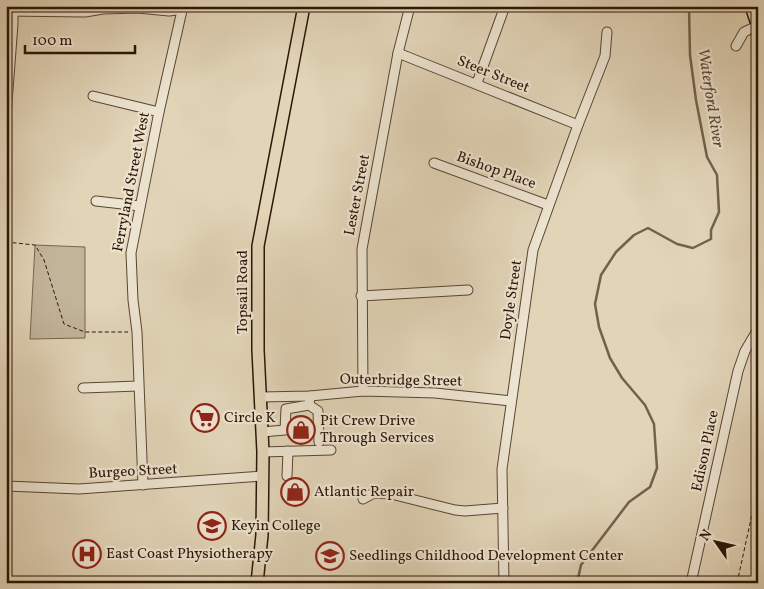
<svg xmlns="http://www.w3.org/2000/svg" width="764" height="589" font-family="Vollkorn,serif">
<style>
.green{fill:#c2b499;stroke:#776450}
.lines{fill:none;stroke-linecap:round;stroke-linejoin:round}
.stream{stroke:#73614d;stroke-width:2.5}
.minor-casing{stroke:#594533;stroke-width:11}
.major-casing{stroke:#2c1507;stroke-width:14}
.path{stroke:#2c1507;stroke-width:1;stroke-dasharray:4 2.5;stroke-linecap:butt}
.minor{stroke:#ece3d0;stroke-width:9}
.major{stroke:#e1d4b7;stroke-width:11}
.labels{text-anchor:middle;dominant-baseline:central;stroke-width:4.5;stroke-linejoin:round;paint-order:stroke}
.street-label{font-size:15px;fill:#2c1507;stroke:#ece3d0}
.poi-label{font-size:15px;fill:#2c1507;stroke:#ece3d0;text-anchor:start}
.water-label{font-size:16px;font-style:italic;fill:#5c4735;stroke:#ece3d0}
</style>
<rect width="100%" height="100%" fill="#e1d4b7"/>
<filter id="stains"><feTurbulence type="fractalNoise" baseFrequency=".004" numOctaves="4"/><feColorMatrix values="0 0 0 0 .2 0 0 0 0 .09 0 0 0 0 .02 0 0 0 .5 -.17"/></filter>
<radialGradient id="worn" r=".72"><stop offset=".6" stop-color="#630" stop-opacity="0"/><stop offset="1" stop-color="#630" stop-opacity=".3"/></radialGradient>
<polygon class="green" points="35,245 85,247 85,338 30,339"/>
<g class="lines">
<polyline class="stream" points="577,583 581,565 629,502 650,487 657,468 654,424 645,405 622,378 610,358 599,327 595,304 601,275 616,252 634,235 648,228 677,244 693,248 711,239 711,230 719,212 717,175 707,157 696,100 690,55 689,6"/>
<defs>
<g id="minor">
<polyline points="6,11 85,12 103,9 138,8 169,11 183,9"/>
<polyline points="736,46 744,32 757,26"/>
<polyline points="398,53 578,125"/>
<polyline points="477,83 505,6"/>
<polyline points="93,96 159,112"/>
<polyline points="6,116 13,24 13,11"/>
<polyline points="434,163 548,205"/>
<polyline points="96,201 140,206"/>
<polyline points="361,296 468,290"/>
<polyline points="83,388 138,386"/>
<polyline points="363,391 362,249 398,53 410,6"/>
<polyline points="261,397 310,396 363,391 435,393 511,401"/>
<polyline points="309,405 318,411 319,442"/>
<polyline points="262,432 285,430 286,409 309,405 310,396"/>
<polyline points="263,452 331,450"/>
<polyline points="287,476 288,451"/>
<polyline points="143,485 137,332 133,300 131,253 159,112 183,6"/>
<polyline points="6,486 79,489 262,476"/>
<polyline points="363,499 374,493 391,494 455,510 465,511 503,508"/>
<polyline points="504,583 502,469 533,250 578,125 605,56 607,32"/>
<polyline points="691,583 738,371 745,351 758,329"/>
</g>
<g id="major">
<polyline points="751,6 758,27"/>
<polyline points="257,583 262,535 263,452 258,350 258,246 304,6"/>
</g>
</defs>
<use href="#minor" class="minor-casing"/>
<use href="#major" class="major-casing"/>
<g class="path">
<polyline points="6,242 35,245 44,260 64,324 85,332 128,332"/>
<polyline points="737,583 758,487"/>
</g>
<use href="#minor" class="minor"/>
<use href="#major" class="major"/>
</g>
<defs>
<symbol id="supermarket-ring" viewBox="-11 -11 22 22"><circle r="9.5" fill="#ece3d0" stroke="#8f2418" stroke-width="1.5"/><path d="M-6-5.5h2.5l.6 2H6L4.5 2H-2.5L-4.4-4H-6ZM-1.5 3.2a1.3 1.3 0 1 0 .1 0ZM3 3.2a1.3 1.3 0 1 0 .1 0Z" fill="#8f2418"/></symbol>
<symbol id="shop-ring" viewBox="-11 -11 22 22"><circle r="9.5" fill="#ece3d0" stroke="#8f2418" stroke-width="1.5"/><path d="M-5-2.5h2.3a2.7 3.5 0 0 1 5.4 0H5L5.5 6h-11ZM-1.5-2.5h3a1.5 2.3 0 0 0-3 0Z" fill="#8f2418"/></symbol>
<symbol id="university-ring" viewBox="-11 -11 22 22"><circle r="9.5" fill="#ece3d0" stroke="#8f2418" stroke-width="1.5"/><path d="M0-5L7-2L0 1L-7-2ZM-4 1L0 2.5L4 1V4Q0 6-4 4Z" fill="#8f2418"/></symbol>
<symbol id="hospital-ring" viewBox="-11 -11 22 22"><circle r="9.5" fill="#ece3d0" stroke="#8f2418" stroke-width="1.5"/><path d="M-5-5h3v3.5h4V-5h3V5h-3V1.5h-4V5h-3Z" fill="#8f2418"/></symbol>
<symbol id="school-ring" viewBox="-11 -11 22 22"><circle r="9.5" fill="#ece3d0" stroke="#8f2418" stroke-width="1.5"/><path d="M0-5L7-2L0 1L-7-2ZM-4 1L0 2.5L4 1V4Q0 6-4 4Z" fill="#8f2418"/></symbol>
</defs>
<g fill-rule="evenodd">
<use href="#supermarket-ring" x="189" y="402" width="32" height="32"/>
<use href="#shop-ring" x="285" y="414" width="32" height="32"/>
<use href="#shop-ring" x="279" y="476" width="32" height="32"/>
<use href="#university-ring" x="196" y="510" width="32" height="32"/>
<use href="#hospital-ring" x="71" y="538" width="32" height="32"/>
<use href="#school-ring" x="314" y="540" width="32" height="32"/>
</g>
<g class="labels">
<g class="street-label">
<text transform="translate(493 75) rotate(22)">Steer Street</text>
<text transform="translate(496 171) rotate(20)">Bishop Place</text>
<text transform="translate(132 182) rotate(-79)">Ferryland Street West</text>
<text transform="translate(358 195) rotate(-79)">Lester Street</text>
<text transform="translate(243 292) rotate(-90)">Topsail Road</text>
<text transform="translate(512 300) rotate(-82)">Doyle Street</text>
<text transform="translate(401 381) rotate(1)">Outerbridge Street</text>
<text transform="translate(706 451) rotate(-78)">Edison Place</text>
<text transform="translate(133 472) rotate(-3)">Burgeo Street</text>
</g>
<g class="poi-label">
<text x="224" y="418">Circle K</text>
<text x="320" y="421">Pit Crew Drive<tspan x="320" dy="17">Through Services</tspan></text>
<text x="314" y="492">Atlantic Repair</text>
<text x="231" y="526">Keyin College</text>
<text x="106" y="554">East Coast Physiotherapy</text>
<text x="349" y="556">Seedlings Childhood Development Center</text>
</g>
<g class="water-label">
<text transform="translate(710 98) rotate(81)">Waterford River</text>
</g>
</g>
<rect width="764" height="589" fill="none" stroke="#e1d4b7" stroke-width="25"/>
<rect x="8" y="8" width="749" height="574" fill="none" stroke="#2c1507" stroke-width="2.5"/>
<rect x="12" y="12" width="739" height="564" fill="none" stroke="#2c1507"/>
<g transform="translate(716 542) rotate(304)" stroke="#ece3d0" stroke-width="4" paint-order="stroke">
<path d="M0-4L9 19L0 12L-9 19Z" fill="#2c1507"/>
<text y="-8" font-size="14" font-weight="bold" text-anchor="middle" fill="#2c1507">N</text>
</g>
<path d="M25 45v8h110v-8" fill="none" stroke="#2c1507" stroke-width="2.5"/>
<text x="32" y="45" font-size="15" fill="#2c1507" stroke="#ece3d0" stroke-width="4" paint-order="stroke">100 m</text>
<rect width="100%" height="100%" filter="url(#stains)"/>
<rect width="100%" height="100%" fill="url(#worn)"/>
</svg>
